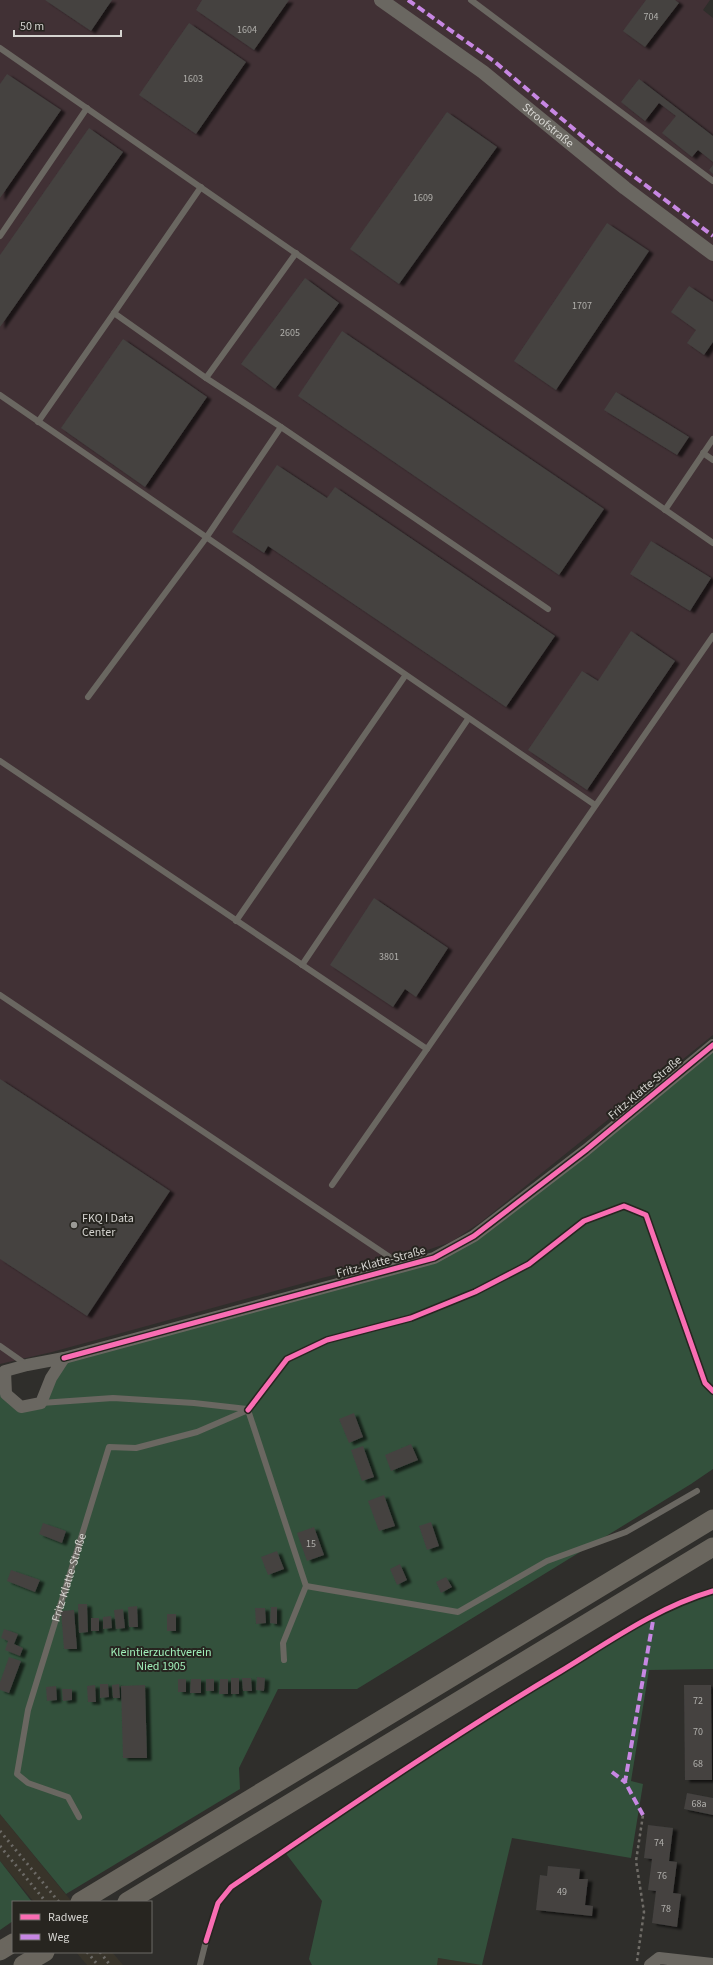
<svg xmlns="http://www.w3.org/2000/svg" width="713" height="1965" font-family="'Source Sans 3',sans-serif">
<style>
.built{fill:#38342a}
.industrial{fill:#413135}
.green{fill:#33513c}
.building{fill:#444240;filter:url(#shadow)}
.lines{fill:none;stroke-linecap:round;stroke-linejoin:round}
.path{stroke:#6f6c67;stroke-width:2.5;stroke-dasharray:3 3;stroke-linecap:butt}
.service{stroke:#6a6761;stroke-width:6}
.minor{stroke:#6a6761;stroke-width:12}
.tertiary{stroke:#6a6761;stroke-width:14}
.trunk{stroke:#6a665e;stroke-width:19}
.rail{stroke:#6c6a66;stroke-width:3;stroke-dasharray:2 4;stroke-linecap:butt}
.quiet{stroke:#c787e3;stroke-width:4;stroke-dasharray:8 4;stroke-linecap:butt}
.cycleway-casing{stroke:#272520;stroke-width:8}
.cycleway{stroke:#f96db3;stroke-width:5}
.poi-dot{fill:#9b9a96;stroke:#272520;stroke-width:1.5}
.labels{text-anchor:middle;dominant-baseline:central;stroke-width:4;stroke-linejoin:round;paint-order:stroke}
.number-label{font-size:10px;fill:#b1b0ac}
.street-label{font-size:12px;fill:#d5d4d0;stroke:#272520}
.poi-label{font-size:12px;fill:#d5d4d0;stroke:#272520;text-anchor:start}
.park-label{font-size:12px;fill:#a0efb9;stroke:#272520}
</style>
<defs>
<filter id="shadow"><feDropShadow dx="4.5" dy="2.5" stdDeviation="1" flood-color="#0009"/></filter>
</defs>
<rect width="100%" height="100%" fill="#2f2e2b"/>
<g class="built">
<polygon points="0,1814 72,1902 34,1902 0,1861"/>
<polygon points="76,1952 112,1952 123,1965 87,1965"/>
<polygon points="437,1958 486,1965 437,1965"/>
</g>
<polygon class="industrial" points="0,0 710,0 703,10 713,18 713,1035 481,1222 451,1242 407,1257 322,1278 52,1352 0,1364"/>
<g class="green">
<polygon points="713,1045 713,1469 691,1484 357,1689 278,1689 239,1768 240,1789 66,1894 0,1814 0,1375 6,1394 21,1406 40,1403 64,1358 403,1266 474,1236"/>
<path d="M713,1591v78l-64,1 -18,111 12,3 -12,74 -119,-20 -30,127 -44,-7 -1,7h-125l-3,-6 13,-58 -38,-50c94,-62 187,-127 284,-185 47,-28 92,-59 145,-75z"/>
<polygon points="0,1861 32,1902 13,1902 13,1921 0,1930"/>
</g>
<g class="building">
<polygon points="45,0 112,0 91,31"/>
<polygon points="202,0 289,0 254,50 196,10"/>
<polygon points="646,0 675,0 679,3 645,47 623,31"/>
<polygon points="189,23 246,62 196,134 139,95"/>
<polygon points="7,74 61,110 0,198 0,84"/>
<polygon points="639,79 713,136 713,162 698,150 692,157 662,133 676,116 659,103 645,121 621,102"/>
<polygon points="447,112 497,147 399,284 350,249"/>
<polygon points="89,128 123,152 0,327 0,255"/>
<polygon points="713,165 713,174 709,170"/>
<polygon points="607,223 649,251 556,390 514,361"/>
<polygon points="305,278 339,303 275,389 241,364"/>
<polygon points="689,286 713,302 713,342 704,355 687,343 696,330 671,312"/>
<polygon points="342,331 604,509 559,575 298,396"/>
<polygon points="123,339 207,397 145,487 61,428"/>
<polygon points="616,392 689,437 677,455 604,410"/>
<polygon points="277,465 327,498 335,487 555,636 506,707 268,546 264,553 232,532"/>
<polygon points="651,541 711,578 690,611 630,574"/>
<polygon points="631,631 675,661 587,790 528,750 582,671 598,681"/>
<polygon points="374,898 448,948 416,997 405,989 393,1007 330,965"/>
<polygon points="0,1079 170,1191 87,1316 0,1259"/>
<polygon points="354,1413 363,1437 349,1443 339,1419"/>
<polygon points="411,1444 418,1460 391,1471 385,1455"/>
<polygon points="363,1446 374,1477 362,1481 351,1450"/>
<polygon points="384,1495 395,1526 379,1531 368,1501"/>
<polygon points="431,1522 439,1546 427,1550 419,1526"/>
<polygon points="43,1523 66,1531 62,1543 39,1534"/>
<polygon points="314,1527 324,1555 307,1561 297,1533"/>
<polygon points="277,1551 284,1569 268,1575 261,1557"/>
<polygon points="400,1564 407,1580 397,1585 390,1569"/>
<polygon points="11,1570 40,1580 35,1592 7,1581"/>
<polygon points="446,1577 452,1587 441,1593 436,1582"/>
<polygon points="78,1604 87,1604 88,1632 79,1633"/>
<polygon points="137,1606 138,1627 129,1627 128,1607"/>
<polygon points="271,1607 277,1607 277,1624 270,1623"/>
<polygon points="255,1608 265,1608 266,1623 256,1624"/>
<polygon points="123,1609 125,1628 116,1629 114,1610"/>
<polygon points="74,1610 77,1649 64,1649 61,1611"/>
<rect x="167" y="1614" width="9" height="17"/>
<polygon points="111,1616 112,1628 103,1629 103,1617"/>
<rect x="91" y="1618" width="8" height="13"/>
<polygon points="4,1629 18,1634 14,1644 23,1648 20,1656 5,1650 8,1641 1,1638"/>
<polygon points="9,1657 21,1661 9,1693 0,1690 0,1682"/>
<polygon points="257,1677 265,1678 264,1691 256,1690"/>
<rect x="231" y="1678" width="8" height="16"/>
<polygon points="242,1678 251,1678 252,1691 243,1691"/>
<rect x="178" y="1679" width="8" height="13"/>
<polygon points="191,1679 201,1679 201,1693 190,1693"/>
<rect x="206" y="1679" width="8" height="12"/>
<polygon points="220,1679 228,1679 228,1694 219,1694"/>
<polygon points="100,1684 108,1684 109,1697 100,1698"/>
<polygon points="119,1684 120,1698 113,1698 112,1685"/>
<polygon points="95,1685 96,1702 88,1702 87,1686"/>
<polygon points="145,1685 147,1758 123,1758 121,1686"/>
<polygon points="684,1685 711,1685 712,1780 685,1780"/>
<polygon points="56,1686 57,1700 47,1701 46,1687"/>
<polygon points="62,1689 72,1689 72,1700 63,1701"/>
<polygon points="687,1793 713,1798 713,1815 684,1809"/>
<polygon points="648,1825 673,1828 669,1861 677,1862 673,1893 681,1894 677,1927 652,1923 656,1891 648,1890 652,1859 644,1858"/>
<polygon points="548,1866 580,1869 579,1879 588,1879 585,1905 593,1906 592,1916 536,1910 540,1875 547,1876"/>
</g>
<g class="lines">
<polyline class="path" points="637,1961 644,1912 636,1861 643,1815"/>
<g class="service">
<polyline points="471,0 713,181"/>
<polyline points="0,48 713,543"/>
<polyline points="201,187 114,313 206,378 296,253"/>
<polyline points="0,236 87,108"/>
<polyline points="0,395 595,805"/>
<polyline points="38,422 114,313"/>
<polyline points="281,427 548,609"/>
<polyline points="703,453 713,460"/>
<polyline points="665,510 713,439"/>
<polyline points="88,697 206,538 281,427 206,378"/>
<polyline points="0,761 427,1049 713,636"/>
<polyline points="236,921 405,676"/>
<polyline points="302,965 468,719"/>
<polyline points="0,995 403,1266"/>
<polyline points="332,1185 427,1049"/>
<polyline points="0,1346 27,1365"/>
<polyline points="41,1403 113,1398 194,1403 247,1409"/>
<polyline points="248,1410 306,1586 283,1643 284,1660"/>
<polyline points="306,1586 458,1612 547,1561 626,1532 697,1491"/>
<path id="s1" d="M79,1817l-11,-20 -40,-14 -11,-9 11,-64 81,-263 27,1 61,-16 51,-22"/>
<polyline points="200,1965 206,1941"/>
</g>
<g class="minor">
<polyline points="64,1358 434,1258 474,1236 586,1150 713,1045"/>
<polygon points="64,1358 51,1378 41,1403 21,1407 6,1394 5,1371 27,1365"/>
<polyline points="650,1965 659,1958 713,1964"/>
</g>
<path class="tertiary" id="s2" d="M381,0l102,72 142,116 88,66"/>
<g class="trunk">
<polyline points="80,1902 713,1519"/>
<polyline points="127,1902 713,1547"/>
<polyline points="0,1951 13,1943"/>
<polyline points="23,1965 45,1952"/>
</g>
<g class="rail">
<polyline points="0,1831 59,1902"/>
<polyline points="0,1846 46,1902"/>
<polyline points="87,1952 98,1965"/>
<polyline points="100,1952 110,1965"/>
</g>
<g class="quiet">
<polyline points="408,0 495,62 595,147 713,236"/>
<polyline points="612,1772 625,1782"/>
<polyline points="643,1815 625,1782 654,1615"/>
</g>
<defs>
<g id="cycleway">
<polyline points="64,1358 434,1258 474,1236 586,1150 713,1045"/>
<polyline points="248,1410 287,1359 327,1340 411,1318 475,1292 529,1264 584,1221 624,1206 646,1215 705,1383 713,1391"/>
<path d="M206,1941l12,-38 13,-16c109,-74 217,-149 330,-216 49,-30 97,-64 152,-80"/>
</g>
</defs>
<use href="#cycleway" class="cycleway-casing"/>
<use href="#cycleway" class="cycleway"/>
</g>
<circle class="poi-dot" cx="74" cy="1225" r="4"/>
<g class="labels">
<g class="number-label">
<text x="651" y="17">704</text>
<text x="247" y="30">1604</text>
<text x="193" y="79">1603</text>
<text x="423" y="198">1609</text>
<text x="582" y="306">1707</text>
<text x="290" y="333">2605</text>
<text x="389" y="957">3801</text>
<text x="311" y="1544">15</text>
<text x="698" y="1701">72</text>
<text x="698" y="1732">70</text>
<text x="698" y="1764">68</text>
<text x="699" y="1804">68a</text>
<text x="659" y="1843">74</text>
<text x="662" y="1876">76</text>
<text x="562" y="1892">49</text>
<text x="666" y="1909">78</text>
</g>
<g class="street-label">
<text stroke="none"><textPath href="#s2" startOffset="209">Stroofstraße</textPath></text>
<text transform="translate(645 1088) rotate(-40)">Fritz-Klatte-Straße</text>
<text transform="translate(381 1262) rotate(-15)">Fritz-Klatte-Straße</text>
<text stroke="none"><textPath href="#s1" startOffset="283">Fritz-Klatte-Straße</textPath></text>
</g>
<g class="poi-label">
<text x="82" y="1218">FKQ I Data<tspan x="82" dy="14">Center</tspan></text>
</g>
<g class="park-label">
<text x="161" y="1652">Kleintierzuchtverein<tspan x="161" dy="14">Nied 1905</tspan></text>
</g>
</g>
<rect x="12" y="1901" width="140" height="52" fill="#272520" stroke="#6d6b66"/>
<rect x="20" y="1914" width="20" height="6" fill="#f96db3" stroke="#6d6b66"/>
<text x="48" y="1921" font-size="12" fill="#d5d4d0">Radweg</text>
<rect x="20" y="1934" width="20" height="6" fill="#c787e3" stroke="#6d6b66"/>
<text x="48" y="1941" font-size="12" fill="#d5d4d0">Weg</text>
<path d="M14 30v6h107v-6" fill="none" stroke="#d5d4d0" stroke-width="2"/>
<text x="20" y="30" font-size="12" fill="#d5d4d0" stroke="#272520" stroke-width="3" paint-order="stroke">50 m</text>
</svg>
